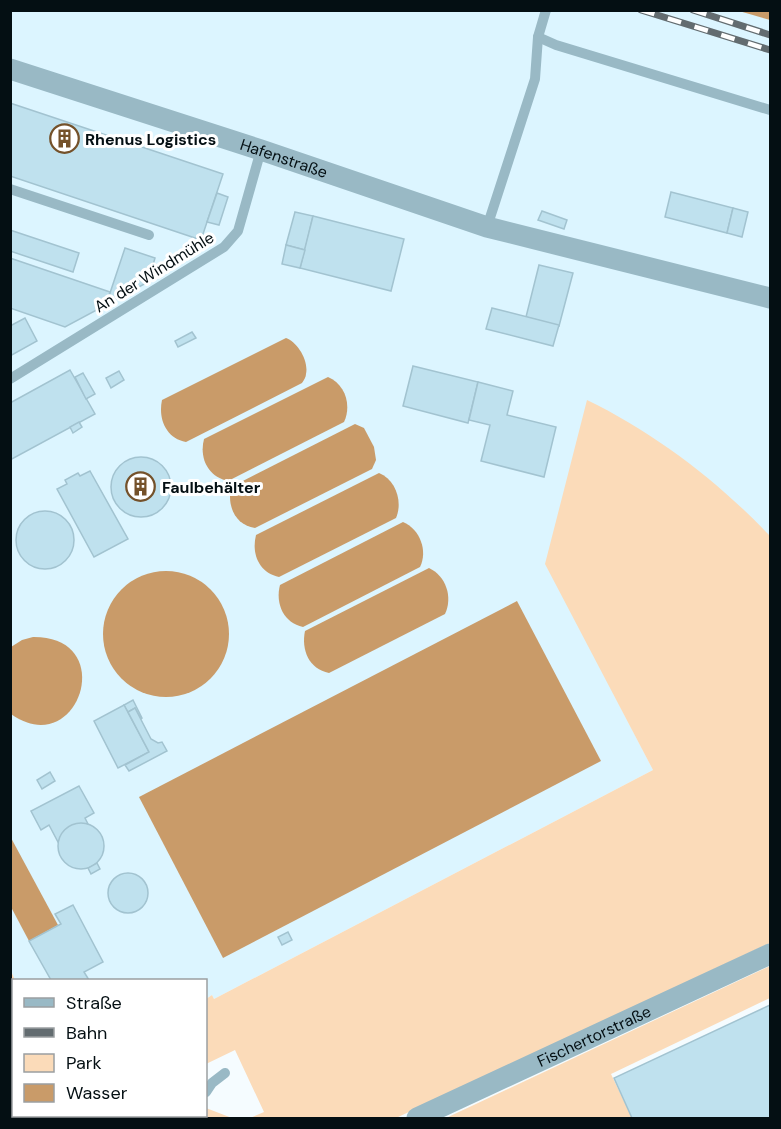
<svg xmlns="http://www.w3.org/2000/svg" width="781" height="1129" font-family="'DM Sans',sans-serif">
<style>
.built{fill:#dcf5ff}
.green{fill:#fbdbb9}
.water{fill:#c99b69}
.building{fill:#bfe1ee;stroke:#a2c3d0;stroke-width:1.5}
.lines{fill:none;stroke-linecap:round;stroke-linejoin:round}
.service{stroke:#99b9c5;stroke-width:10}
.minor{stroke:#99b9c5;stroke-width:21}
.rail-casing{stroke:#636c70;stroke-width:7}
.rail{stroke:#fff;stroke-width:4.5;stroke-dasharray:14;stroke-linecap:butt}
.labels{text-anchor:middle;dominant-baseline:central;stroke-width:6;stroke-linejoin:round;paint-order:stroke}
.poi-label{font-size:16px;font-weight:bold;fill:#040f13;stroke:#fff;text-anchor:start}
.street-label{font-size:16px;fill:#040f13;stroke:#fff}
</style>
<rect width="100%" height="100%" fill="#f5fcff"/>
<polygon class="built" points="739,10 770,20 770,608 613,693 653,770 214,999 212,995 206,999 206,980 15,980 11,971 10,11"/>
<g class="green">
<path d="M587,400c68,33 132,82 183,136v407l-374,175h-146l14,-6 -29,-62 -29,14v-65l6,-4 2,4 439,-229 -108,-206z"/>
<polygon points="770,966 770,998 611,1074 632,1118 446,1118"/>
<polygon points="11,971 15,980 14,980 14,1116 59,1116 61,1118 89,1118 11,1118"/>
<polygon points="206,1108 232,1118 99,1118 104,1116 206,1116"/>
</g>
<g class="water">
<polygon points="739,11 770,11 770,20"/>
<path d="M286,338c11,4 23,22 20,36 0,3 -2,6 -4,9l-116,59c-20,-4 -28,-23 -24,-42z"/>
<path d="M328,377c17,7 24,28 16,45l-116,59c-20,-4 -29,-23 -24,-42z"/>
<path d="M355,424l9,4 10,19 2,13 -4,9 -117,59c-20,-3 -28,-22 -24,-41z"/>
<path d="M379,473c17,7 24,29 17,45l-117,59c-19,-4 -28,-22 -23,-42z"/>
<path d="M403,522c17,7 25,29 17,45l-117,60c-19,-4 -28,-23 -23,-42z"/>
<path d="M429,568c17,8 24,29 16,46l-116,59c-20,-4 -28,-23 -24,-42z"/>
<circle cx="166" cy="634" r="63"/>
<polygon points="517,601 601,761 223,958 139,797"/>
<path d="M33,637c87,-1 45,125 -22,77v-67l11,-7z"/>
<polygon points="10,836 58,925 29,941 11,907"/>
</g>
<g class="building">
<polygon points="10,103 223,174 201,240 10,176"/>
<polygon points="671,192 733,208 727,233 665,217"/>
<polygon points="217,193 228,197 219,225 207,222"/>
<polygon points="733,208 748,212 742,237 727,233"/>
<polygon points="542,211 567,220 564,229 538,220"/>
<polygon points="295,212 313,216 305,250 286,245"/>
<polygon points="313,216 404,239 391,291 300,268"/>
<polygon points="10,230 79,253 73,272 10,251"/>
<polygon points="286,245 305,250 300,268 282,264"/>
<polygon points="125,248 155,258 148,282 106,305"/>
<polygon points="10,258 110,292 106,305 65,327 10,308"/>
<polygon points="539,265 573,273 559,326 526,317"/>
<polygon points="492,308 559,325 553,346 486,329"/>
<polygon points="25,318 37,341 10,356 10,326"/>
<polygon points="192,332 196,338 178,347 175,341"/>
<polygon points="413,366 478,382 468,423 403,406"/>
<polygon points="70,370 95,414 10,460 10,403"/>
<polygon points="119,371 124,380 111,388 106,378"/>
<polygon points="83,373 95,394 86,399 75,377"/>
<polygon points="478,382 513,391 507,415 556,427 544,477 481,461 490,425 469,420"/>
<polygon points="79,422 82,427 73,433 70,427"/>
<circle cx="141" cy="487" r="30"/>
<polygon points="90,471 128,539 94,557 57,489 67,484 65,480 78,473 80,476"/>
<circle cx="45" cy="540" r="29"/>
<polygon points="133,700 142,718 141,719 135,708 128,712 124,705"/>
<polygon points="124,705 149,752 118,768 94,721"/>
<polygon points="135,708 151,739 158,743 162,742 167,751 129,771 125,765 149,752 128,712"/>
<polygon points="50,772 55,781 42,789 37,780"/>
<polygon points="79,786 94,813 85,818 88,824 73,825 64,831 59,844 49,825 41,830 31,811"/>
<circle cx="81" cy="846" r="23"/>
<polygon points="97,863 100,869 91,874 88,868"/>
<circle cx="128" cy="893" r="20"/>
<polygon points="73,905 103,962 84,972 89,980 51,980 29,941 61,924 55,914"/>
<polygon points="288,932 292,940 282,945 278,937"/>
<polygon points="770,1005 770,1118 632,1118 614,1078"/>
</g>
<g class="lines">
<g class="service">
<polyline points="538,37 556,45 770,110"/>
<polyline points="10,189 149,235"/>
<polyline points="487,227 535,79 538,37 546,10"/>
<polyline points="10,379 224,247 238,231 261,150"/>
<polyline points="206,1092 212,1083 225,1073"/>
<polyline points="199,1118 199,1116"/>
</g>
<g class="minor">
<path id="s1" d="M10,69l251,81 226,77 283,71"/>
<path id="s2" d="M417,1118l353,-164"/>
</g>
<defs>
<g id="rail">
<polyline points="641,10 770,50"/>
<polyline points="693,10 770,35"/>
</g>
</defs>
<use href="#rail" class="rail-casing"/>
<use href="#rail" class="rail"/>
</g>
<defs>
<symbol id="building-ring" viewBox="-11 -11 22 22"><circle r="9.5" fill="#fff" stroke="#74512a" stroke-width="1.5"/><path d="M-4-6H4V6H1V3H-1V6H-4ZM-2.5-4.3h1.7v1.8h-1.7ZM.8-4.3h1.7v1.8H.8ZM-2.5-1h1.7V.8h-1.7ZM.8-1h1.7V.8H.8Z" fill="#74512a"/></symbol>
</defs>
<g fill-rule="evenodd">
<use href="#building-ring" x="48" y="122" width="33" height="33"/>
<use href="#building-ring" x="124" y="470" width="33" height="33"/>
</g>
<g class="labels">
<g class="poi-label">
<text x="85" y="139">Rhenus Logistics</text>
<text x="162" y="487">Faulbehälter</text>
</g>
<g class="street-label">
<text stroke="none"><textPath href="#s1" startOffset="288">Hafenstraße</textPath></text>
<text transform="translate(154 272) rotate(-32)">An der Windmühle</text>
<text stroke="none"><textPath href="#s2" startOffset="195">Fischertorstraße</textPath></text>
</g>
</g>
<rect width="781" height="1129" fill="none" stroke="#040f13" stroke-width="24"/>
<rect x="12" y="979" width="195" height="138" fill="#ffffff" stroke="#9b9fa1" stroke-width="1.5"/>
<rect x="24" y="998" width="30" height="9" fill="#99b9c5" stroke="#9b9fa1" stroke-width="1.5"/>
<text x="66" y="1009" font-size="18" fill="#040f13">Straße</text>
<rect x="24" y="1028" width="30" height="9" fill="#636c70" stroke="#9b9fa1" stroke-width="1.5"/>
<text x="66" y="1039" font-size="18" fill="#040f13">Bahn</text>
<rect x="24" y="1054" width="30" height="18" fill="#fbdbb9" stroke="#9b9fa1" stroke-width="1.5"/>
<text x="66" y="1069" font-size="18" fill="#040f13">Park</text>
<rect x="24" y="1084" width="30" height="18" fill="#c99b69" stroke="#9b9fa1" stroke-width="1.5"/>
<text x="66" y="1099" font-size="18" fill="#040f13">Wasser</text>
</svg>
